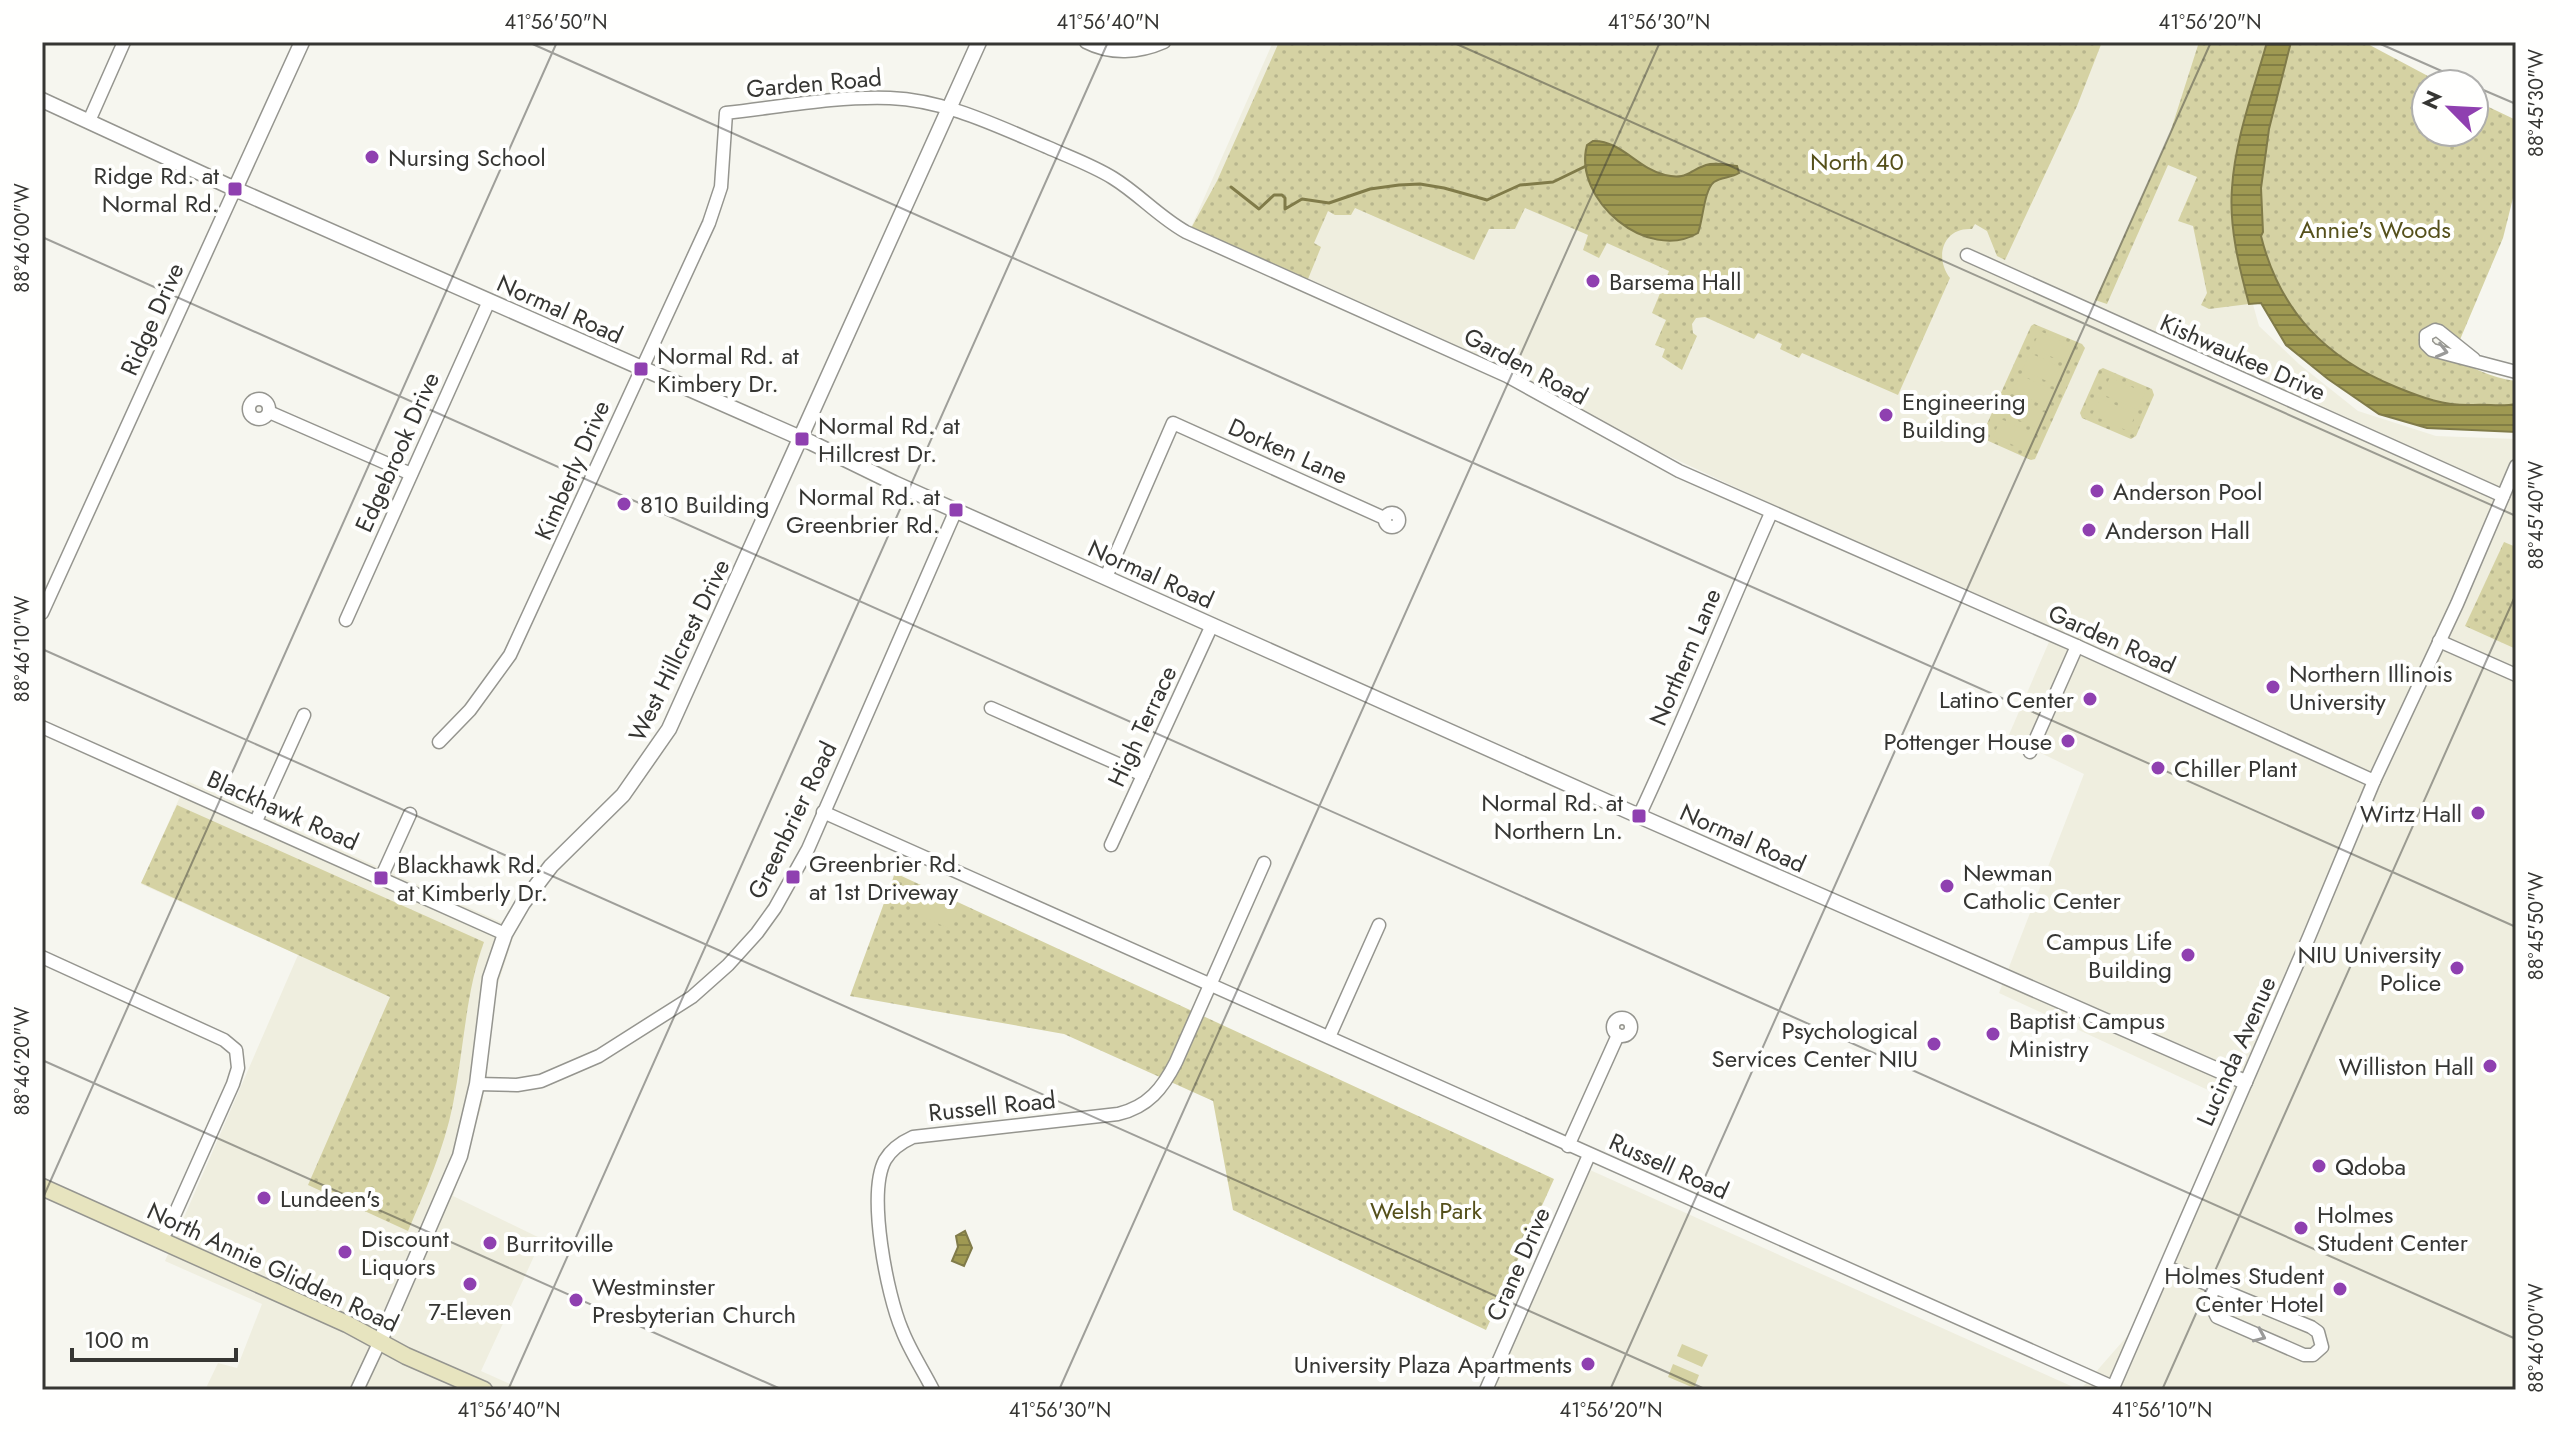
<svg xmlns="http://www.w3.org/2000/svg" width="2558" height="1432" font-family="Jost,sans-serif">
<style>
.built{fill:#efeedf}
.grass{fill:url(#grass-dots)}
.pitch{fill:#d5d2a3}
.water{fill:url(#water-rules);stroke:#807b49;stroke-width:2}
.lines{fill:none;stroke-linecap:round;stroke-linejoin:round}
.stream{stroke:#807b49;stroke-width:3}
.minor-casing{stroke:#95958f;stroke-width:15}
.tertiary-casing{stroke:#95958f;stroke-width:17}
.secondary-casing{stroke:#95958f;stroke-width:19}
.minor{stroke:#fff;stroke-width:12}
.tertiary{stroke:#fff;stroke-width:14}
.secondary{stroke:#e7e4bf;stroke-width:16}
.oneway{stroke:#9a9a99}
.ticks{fill:none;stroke:#363633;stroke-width:2;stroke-opacity:0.45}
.poi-dot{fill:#8f40b0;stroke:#fffffe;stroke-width:3}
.labels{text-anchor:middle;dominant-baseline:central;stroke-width:8;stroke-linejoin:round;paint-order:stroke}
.street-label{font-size:24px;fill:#363633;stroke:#fffffe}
.poi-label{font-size:24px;fill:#363633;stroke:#fffffe;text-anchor:start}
.park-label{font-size:24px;fill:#55501b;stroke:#fffffe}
.neatline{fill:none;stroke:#363633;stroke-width:3}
.ticks-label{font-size:20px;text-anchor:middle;fill:#363633}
</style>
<defs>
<pattern id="grass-dots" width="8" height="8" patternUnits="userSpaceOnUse" patternTransform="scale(2)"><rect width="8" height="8" fill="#d5d2a3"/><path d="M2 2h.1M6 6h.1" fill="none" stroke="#b7b58d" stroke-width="1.8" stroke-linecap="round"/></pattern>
<pattern id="water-rules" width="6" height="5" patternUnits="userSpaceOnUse" patternTransform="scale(2)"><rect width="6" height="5" fill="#9f9952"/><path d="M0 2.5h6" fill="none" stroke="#827e45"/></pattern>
</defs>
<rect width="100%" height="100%" fill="#f6f6ef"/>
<g class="built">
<polygon points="1273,42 2256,42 2230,222 2259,326 2299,364 2358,411 2436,436 2516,439 2516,1390 1490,1390 1590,1170 2080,1390 2144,1317 2236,1103 1999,993 2084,774 2008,737 2052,635 1189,232"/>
<polygon points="187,781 516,929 494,996 482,1105 453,1196 542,1239 481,1371 523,1390 205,1390 218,1363 237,1368 262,1304 165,1261 298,955 141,884"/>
</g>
<g class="grass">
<path d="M1279,42h823l-25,64 -72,154 -8,-4 -10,-25 -12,-7 -3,5c-29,-2 -38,28 -22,49l-52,117 -96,-42 -3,5 -19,-9 2,-5 -24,-11 -4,6 -49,-22 -9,1 -4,6 1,9 4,3 -15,34 -20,-13 3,-8 -10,-4 11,-25 -14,-7 17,-42 -62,-28 -8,15 -16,-8 5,-15 -63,-27 -10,21h-26l-15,31 -119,-52 -4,7h-16l-7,-4 -14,32 7,4 -15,37 -117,-52 28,-51z"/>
<path d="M2199,42h68c-15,58 -37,117 -35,177 1,29 10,58 17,85l-40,5 -8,-4 6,-12 -14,-67 -15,-5 19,-44 -29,-12 -61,139 -12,-4 75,-167z"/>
<path d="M2291,42h73l79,42h-17v48h48v-32l42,20v66l-13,52 -44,104 -25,-17 -10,4 -4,8 3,13c8,7 15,3 25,7 23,9 42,21 68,24v23c-14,3 -29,0 -43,1 -29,1 -50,-7 -77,-18 -70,-29 -116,-75 -135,-151l2,-5 -2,-43 8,-59z"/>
<polygon points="2034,324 2082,344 2085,348 2035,459 2031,460 1984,439 1982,435 2031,326"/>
<polygon points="2103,368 2152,389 2154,395 2136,436 2131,439 2082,418 2080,413 2099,370"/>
<polygon points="2504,542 2516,547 2516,649 2465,626"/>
<path d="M177,805l307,137c-19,52 -20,108 -31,162 -9,45 -27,85 -45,127l-100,-46 82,-188 -249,-114z"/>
<polygon points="895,873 1554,1179 1486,1330 1233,1210 1213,1101 1064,1034 850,996"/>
</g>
<g class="pitch">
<polygon points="2040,331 2075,347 2068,364 2032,348"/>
<polygon points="2030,353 2066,369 2058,386 2022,370"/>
<polygon points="2020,375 2056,391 2048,408 2013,391"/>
<polygon points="2110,377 2145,393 2138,410 2102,394"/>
<polygon points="2010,397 2046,413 2039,429 2003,413"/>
<polygon points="2100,398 2136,414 2128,431 2092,415"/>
<polygon points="2001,419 2036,435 2029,452 1993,436"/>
<polygon points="925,890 960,906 950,929 915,913"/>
<polygon points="1682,1344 1708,1355 1702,1367 1677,1356"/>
<polygon points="1673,1364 1699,1375 1694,1388 1668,1377"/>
</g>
<g class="water">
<path d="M2267,42h24l-22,87 -8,59 2,44 -2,4c19,76 65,122 135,151 27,11 48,19 77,18 15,-1 29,2 43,-1v28l-89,-4 -48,-14 -51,-35 -42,-34 -25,-42 -12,1c-10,-37 -20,-77 -17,-116 3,-49 22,-99 35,-146z"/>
<path d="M1593,141c28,-1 45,28 72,34 22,5 23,-4 41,-10 9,-3 22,0 31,1l2,7c-8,5 -18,4 -25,9 -10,8 -11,38 -16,51 -50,30 -126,-33 -111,-88z"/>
<polygon points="965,1231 972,1248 964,1266 952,1261 958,1247 956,1236"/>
</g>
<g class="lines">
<polyline class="stream" points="1231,187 1259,209 1274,195 1282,195 1285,198 1285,209 1302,199 1329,203 1370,189 1399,185 1420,184 1444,188 1487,200 1520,185 1553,182 1586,166"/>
<defs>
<g id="minor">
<path d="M1086,42c25,13 53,11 78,0"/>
<polyline points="89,121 124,42"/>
<polyline points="1967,255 2503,496"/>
<polyline points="2474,359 2439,331 2435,330 2426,335 2426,344 2432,350 2516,372"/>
<circle cx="259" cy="409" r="10"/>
<polyline points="269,412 411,474"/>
<circle cx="1392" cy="520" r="7"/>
<polyline points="1106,577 1173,423 1384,518"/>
<polyline points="42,613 235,189"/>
<polyline points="346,620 489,301"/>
<polyline points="2439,641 2516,675"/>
<polyline points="991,708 1143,775"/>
<polyline points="42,727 505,934"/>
<path d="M439,742l31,-32 40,-55 199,-432 12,-36 5,-74c54,-6 110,-17 164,-15 55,2 107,28 157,49 22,10 45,18 66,31 26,16 46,39 73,54l321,144 172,95 398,175 297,135"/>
<polyline points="2030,752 2077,646"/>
<polyline points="823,812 2113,1387"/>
<path d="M1639,816c47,-100 87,-202 132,-303"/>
<polyline points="256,821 304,715"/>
<polyline points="1111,845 1212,625"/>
<polyline points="381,878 410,814"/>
<polyline points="42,957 224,1040 236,1050 238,1068 233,1084 169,1227 160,1240"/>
<circle cx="1622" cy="1027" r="9"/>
<polyline points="1329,1037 1379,925"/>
<polyline points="477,1084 517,1085 541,1081 599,1056 692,997 728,965 757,933 775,908 808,849 956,510"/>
<polyline points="1568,1146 1618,1035"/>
<polyline points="2166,1267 2311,1327 2318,1332 2322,1347 2313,1355 2304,1355 2217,1317 2211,1305 2212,1287"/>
<polyline points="357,1390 380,1341"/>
<path d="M933,1390c-10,-20 -23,-39 -31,-60 -15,-35 -35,-136 -17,-170 7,-12 17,-18 28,-23l205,-23c30,-7 45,-26 58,-52l88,-199"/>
<polyline points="1486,1390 1589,1155"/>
<polyline points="2112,1390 2309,937 2374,781 2457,604 2516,466"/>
</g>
<g id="tertiary">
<polyline points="42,100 235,189 812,443 894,483 1639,816 2245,1082"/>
<polyline points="235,189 302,42"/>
<polyline points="380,1341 460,1156 477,1084 490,978 505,934 523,903 551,866 623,795 669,729 979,42"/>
</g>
<polyline id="secondary" points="42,1187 347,1324 406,1356 484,1390"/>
</defs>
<use href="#minor" class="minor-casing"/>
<use href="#tertiary" class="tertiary-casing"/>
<use href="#secondary" class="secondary-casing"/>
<use href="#minor" class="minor"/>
<use href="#tertiary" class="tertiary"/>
<use href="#secondary" class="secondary"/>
</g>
<defs><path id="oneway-chevron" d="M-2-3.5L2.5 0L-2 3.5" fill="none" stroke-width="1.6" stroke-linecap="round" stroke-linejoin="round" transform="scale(2)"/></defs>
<g class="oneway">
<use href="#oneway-chevron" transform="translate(2442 351) rotate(14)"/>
<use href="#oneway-chevron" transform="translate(2260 1336) rotate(24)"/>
</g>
<path class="ticks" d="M528,42l1988,885M1452,42l1064,474M2376,42l95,42M2474,86l42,18M42,237l2474,1102M42,649l1665,741M42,1060l741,330M42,1200l515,-1158M508,1390l600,-1348M1059,1390l601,-1348M1610,1390l601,-1348M2162,1390l354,-796"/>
<g class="poi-dot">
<circle cx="372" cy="157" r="8"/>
<rect x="227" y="181" width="16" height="16" rx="4"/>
<circle cx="1593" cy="281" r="8"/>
<rect x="633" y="361" width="16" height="16" rx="4"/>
<circle cx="1886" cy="415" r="8"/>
<rect x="794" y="431" width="16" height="16" rx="4"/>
<circle cx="2097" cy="491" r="8"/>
<circle cx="624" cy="504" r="8"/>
<rect x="948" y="502" width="16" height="16" rx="4"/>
<circle cx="2089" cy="530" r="8"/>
<circle cx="2273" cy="687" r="8"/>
<circle cx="2090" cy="699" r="8"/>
<circle cx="2068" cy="741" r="8"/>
<circle cx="2158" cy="768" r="8"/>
<circle cx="2478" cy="813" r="8"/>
<rect x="1631" y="808" width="16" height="16" rx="4"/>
<rect x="785" y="869" width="16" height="16" rx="4"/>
<rect x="373" y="870" width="16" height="16" rx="4"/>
<circle cx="1947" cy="886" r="8"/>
<circle cx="2188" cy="955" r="8"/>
<circle cx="2457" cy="968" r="8"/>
<circle cx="1993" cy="1034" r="8"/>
<circle cx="1934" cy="1044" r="8"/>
<circle cx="2490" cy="1066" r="8"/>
<circle cx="2319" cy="1166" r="8"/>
<circle cx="264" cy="1198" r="8"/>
<circle cx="2301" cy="1228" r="8"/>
<circle cx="490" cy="1243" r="8"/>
<circle cx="345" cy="1252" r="8"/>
<circle cx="470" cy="1284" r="8"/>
<circle cx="2340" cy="1289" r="8"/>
<circle cx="576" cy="1300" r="8"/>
<circle cx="1588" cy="1364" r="8"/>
</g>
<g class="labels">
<g class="street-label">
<text transform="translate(814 83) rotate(-5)">Garden Road</text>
<text transform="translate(560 309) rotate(24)">Normal Road</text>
<text transform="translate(152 319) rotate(-66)">Ridge Drive</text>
<text transform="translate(2243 357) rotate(24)">Kishwaukee Drive</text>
<text transform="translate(1526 366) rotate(28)">Garden Road</text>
<text transform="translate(1288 451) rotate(24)">Dorken Lane</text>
<text transform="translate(397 452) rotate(-66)">Edgebrook Drive</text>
<text transform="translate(572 470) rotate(-66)">Kimberly Drive</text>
<text transform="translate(1151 574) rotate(24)">Normal Road</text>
<text transform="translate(2112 639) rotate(24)">Garden Road</text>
<text transform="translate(679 650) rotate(-64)">West Hillcrest Drive</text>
<text transform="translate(1685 657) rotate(-67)">Northern Lane</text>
<text transform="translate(1142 726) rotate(-65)">High Terrace</text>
<text transform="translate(283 810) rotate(24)">Blackhawk Road</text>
<text transform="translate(792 820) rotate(-64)">Greenbrier Road</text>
<text transform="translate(1743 838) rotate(24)">Normal Road</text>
<text transform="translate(2236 1051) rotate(-66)">Lucinda Avenue</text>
<text transform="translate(992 1106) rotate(-6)">Russell Road</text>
<text transform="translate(1669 1166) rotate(24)">Russell Road</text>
<text transform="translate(1518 1264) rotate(-66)">Crane Drive</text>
<text transform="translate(273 1267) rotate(25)">North Annie Glidden Road</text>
</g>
<g class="poi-label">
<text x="388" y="157">Nursing School</text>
<text x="219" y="175" text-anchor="end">Ridge Rd. at<tspan x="219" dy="28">Normal Rd.</tspan></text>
<text x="1609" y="281">Barsema Hall</text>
<text x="657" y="355">Normal Rd. at<tspan x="657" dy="28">Kimbery Dr.</tspan></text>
<text x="1902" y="401">Engineering<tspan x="1902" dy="28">Building</tspan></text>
<text x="818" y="425">Normal Rd. at<tspan x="818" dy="28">Hillcrest Dr.</tspan></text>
<text x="2113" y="491">Anderson Pool</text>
<text x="940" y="496" text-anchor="end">Normal Rd. at<tspan x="940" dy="28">Greenbrier Rd.</tspan></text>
<text x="640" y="504">810 Building</text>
<text x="2105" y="530">Anderson Hall</text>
<text x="2289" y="673">Northern Illinois<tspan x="2289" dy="28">University</tspan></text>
<text x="2074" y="699" text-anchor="end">Latino Center</text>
<text x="2052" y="741" text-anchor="end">Pottenger House</text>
<text x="2174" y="768">Chiller Plant</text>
<text x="1623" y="802" text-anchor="end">Normal Rd. at<tspan x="1623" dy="28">Northern Ln.</tspan></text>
<text x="2462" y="813" text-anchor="end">Wirtz Hall</text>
<text x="809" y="863">Greenbrier Rd.<tspan x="809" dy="28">at 1st Driveway</tspan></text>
<text x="397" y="864">Blackhawk Rd.<tspan x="397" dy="28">at Kimberly Dr.</tspan></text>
<text x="1963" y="872">Newman<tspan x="1963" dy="28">Catholic Center</tspan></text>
<text x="2172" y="941" text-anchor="end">Campus Life<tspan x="2172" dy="28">Building</tspan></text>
<text x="2441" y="954" text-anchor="end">NIU University<tspan x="2441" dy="28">Police</tspan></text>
<text x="2009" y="1020">Baptist Campus<tspan x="2009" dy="28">Ministry</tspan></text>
<text x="1918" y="1030" text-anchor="end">Psychological<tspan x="1918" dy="28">Services Center NIU</tspan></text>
<text x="2474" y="1066" text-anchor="end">Williston Hall</text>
<text x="2335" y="1166">Qdoba</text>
<text x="280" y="1198">Lundeen's</text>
<text x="2317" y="1214">Holmes<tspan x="2317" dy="28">Student Center</tspan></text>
<text x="361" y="1238">Discount<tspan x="361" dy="28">Liquors</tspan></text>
<text x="506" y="1243">Burritoville</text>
<text x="2324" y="1275" text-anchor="end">Holmes Student<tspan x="2324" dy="28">Center Hotel</tspan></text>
<text x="592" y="1286">Westminster<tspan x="592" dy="28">Presbyterian Church</tspan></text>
<text x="470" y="1311" text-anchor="middle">7-Eleven</text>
<text x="1572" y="1364" text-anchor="end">University Plaza Apartments</text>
</g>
<g class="park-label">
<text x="1857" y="161">North 40</text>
<text x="2375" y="229">Annie's Woods</text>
<text x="1426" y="1210">Welsh Park</text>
</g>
</g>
<rect width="2558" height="1432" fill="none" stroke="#fffffe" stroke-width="88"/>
<g transform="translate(2450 108) rotate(294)"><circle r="38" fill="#fffffe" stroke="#afafad" stroke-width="2"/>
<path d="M0-6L14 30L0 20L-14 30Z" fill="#8f40b0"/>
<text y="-12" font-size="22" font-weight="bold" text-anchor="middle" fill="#363633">N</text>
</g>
<path d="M72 1348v12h164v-12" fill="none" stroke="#363633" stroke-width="4"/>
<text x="84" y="1348" font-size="24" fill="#363633" stroke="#fffffe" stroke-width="6" paint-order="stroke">100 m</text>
<rect x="44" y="44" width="2470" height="1344" class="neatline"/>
<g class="ticks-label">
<text x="556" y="29">41°56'50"N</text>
<text x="1108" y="29">41°56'40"N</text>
<text x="1659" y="29">41°56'30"N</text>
<text x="2210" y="29">41°56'20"N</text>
<text transform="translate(2536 103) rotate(-90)" y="7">88°45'30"W</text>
<text transform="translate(22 238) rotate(-90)" y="7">88°46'00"W</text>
<text transform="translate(2536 515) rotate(-90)" y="7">88°45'40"W</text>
<text transform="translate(22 649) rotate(-90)" y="7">88°46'10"W</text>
<text transform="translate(2536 926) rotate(-90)" y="7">88°45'50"W</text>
<text transform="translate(22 1061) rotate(-90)" y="7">88°46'20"W</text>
<text transform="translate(2536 1338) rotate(-90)" y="7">88°46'00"W</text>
<text x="509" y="1417">41°56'40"N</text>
<text x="1060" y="1417">41°56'30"N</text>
<text x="1611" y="1417">41°56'20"N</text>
<text x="2162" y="1417">41°56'10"N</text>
</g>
</svg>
